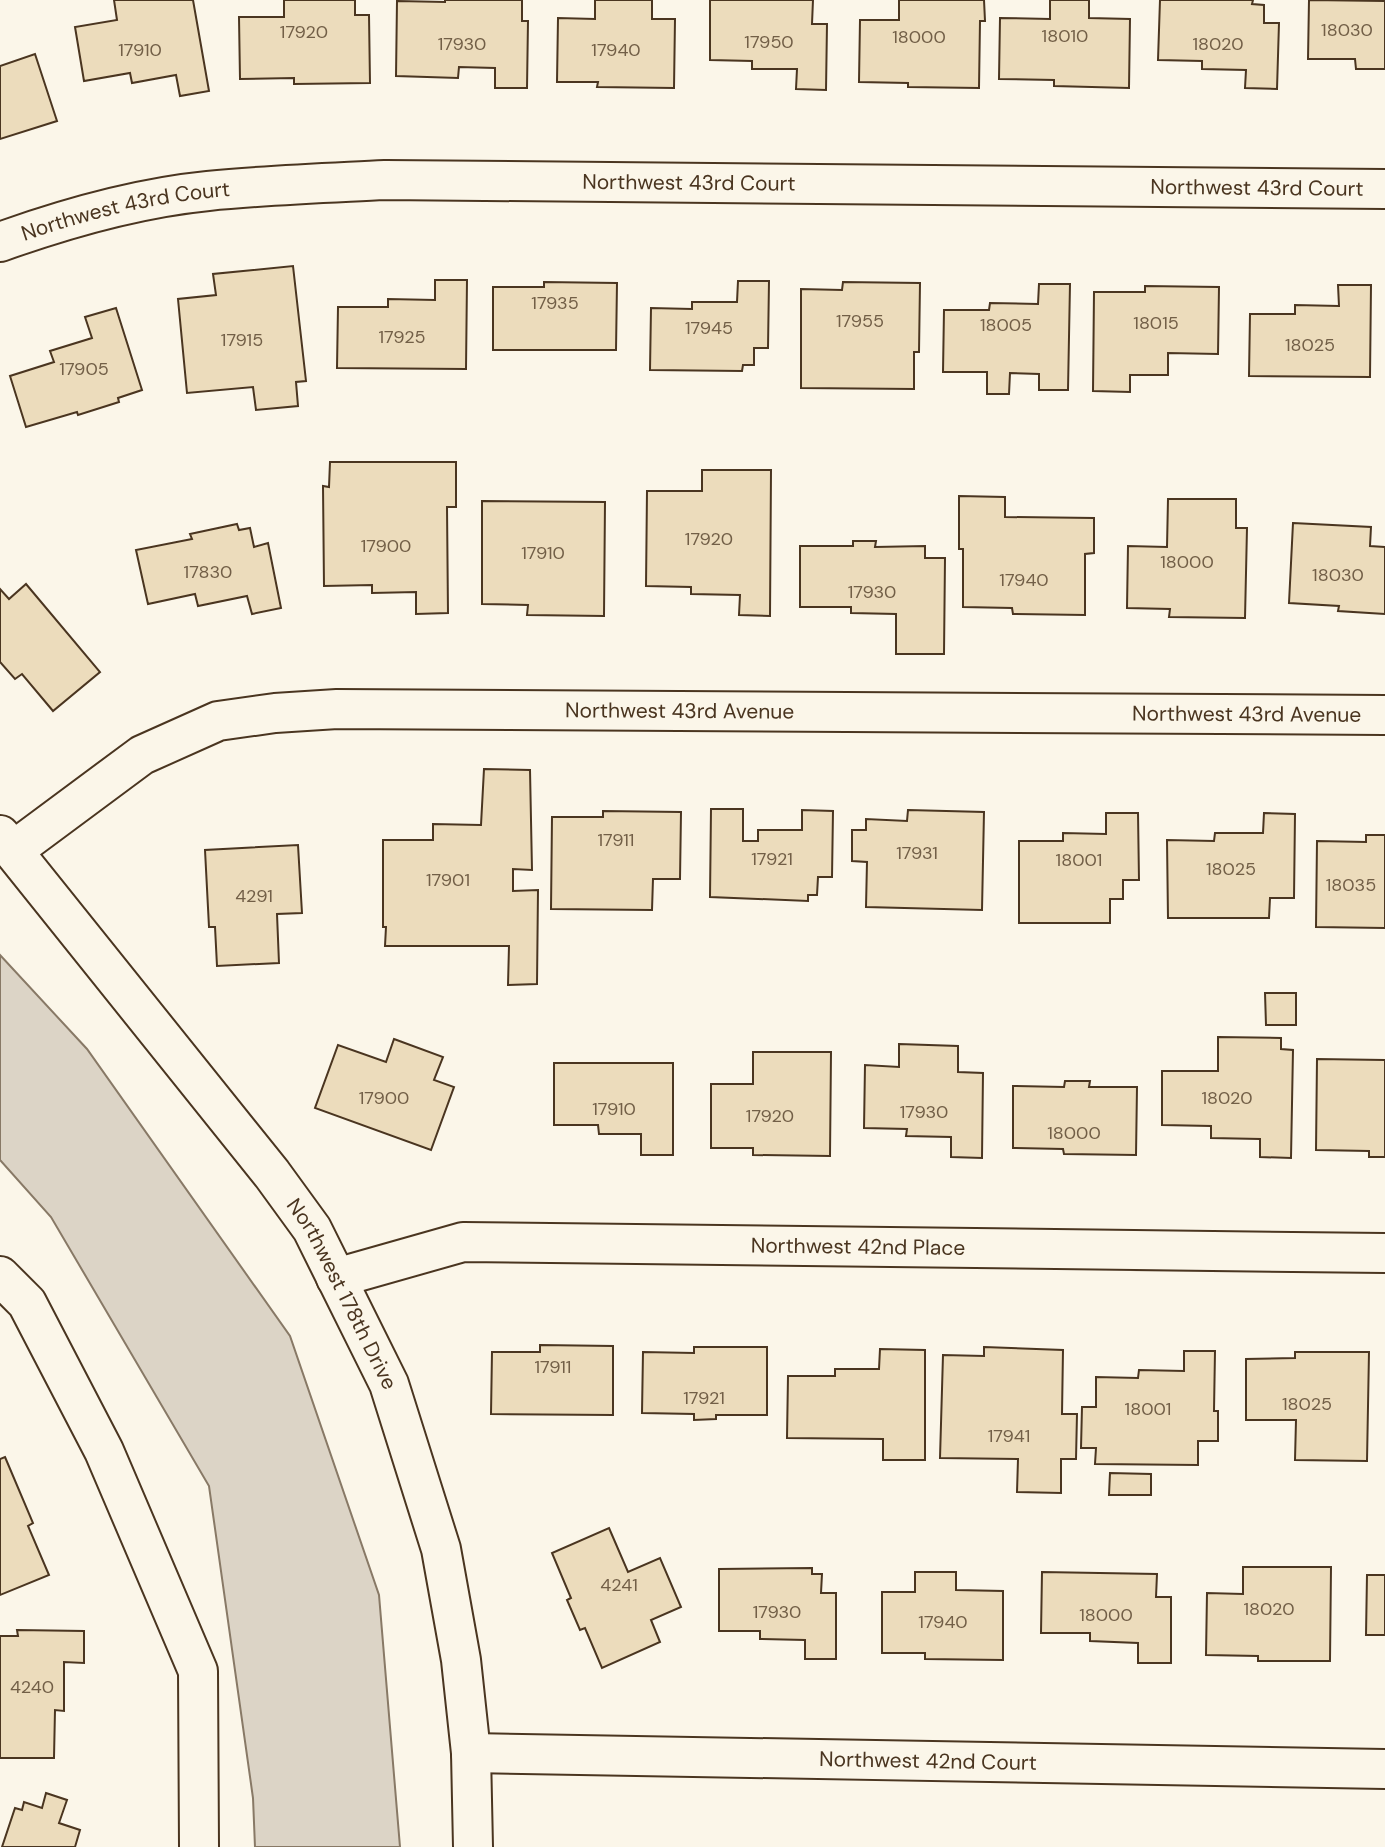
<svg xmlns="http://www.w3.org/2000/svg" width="1385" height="1847" font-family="'DM Sans',sans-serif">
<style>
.water{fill:#dcd4c6;stroke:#887966;stroke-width:2}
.building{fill:#ecdcbc;stroke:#4a3520;stroke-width:2}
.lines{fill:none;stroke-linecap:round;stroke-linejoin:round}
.minor-casing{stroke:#4a3520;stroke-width:42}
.minor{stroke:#fbf6e9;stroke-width:38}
.labels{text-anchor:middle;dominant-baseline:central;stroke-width:5;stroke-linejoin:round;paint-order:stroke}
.number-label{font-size:18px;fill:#725f47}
.street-label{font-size:21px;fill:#4a3520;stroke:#fbf6e9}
</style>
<rect width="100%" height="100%" fill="#fbf6e9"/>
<polygon class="water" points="0,955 87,1049 290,1336 379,1595 400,1847 255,1847 253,1798 209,1486 51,1217 0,1160"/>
<g class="building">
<polygon points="114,0 193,0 209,91 180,96 176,75 132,83 130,73 84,81 75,27 117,20"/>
<polygon points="284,0 355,0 355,15 369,15 370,83 294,84 294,78 240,79 239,17 284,17"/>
<polygon points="445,0 522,0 522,21 528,21 527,88 495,88 495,68 459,67 458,78 396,76 397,1 445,2"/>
<polygon points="595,0 652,0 652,19 675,19 674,88 597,87 598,82 557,82 558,18 595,19"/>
<polygon points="710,0 813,0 812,24 827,24 826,90 796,89 797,69 752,69 752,61 710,60"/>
<polygon points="899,0 984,0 985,21 980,21 979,88 908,87 908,83 859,82 860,20 899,20"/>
<polygon points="1050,0 1089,0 1089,18 1130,19 1129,88 1054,86 1054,80 999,79 1000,18 1050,19"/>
<polygon points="1160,0 1253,0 1252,4 1264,5 1264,23 1279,23 1277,89 1245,88 1246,70 1202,69 1202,61 1158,60"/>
<polygon points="1309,0 1385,1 1385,69 1356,69 1355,59 1308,59"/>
<polygon points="35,54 57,121 0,139 0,66"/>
<polygon points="293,266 306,381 296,382 298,406 256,410 253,387 187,393 178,299 216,295 213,274"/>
<polygon points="435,280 467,280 466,369 337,368 338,307 388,307 388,299 435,300"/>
<polygon points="738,281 769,281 768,348 754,348 754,365 743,365 742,371 650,370 651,308 692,309 692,302 737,302"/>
<polygon points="544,282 617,283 616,350 493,350 493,287 544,287"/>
<polygon points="843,282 920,283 919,352 914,352 914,389 801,388 801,289 842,290"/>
<polygon points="1039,284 1070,284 1068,390 1039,390 1039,374 1010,373 1009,394 987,394 987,372 943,372 944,310 989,310 990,303 1038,304"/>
<polygon points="1338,285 1371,285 1370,377 1249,376 1250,314 1295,314 1295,305 1339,306"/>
<polygon points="1145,286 1219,287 1218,354 1168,353 1168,375 1130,375 1130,392 1093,391 1094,292 1145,292"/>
<polygon points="116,308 142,390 118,398 119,402 78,415 77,412 26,427 10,376 54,362 50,351 92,338 85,317"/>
<polygon points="330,462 456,462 456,507 447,507 448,613 416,614 416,592 372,593 372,585 324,586 323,486 329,487"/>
<polygon points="702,470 771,470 770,616 739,615 740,595 691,594 691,587 646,586 647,491 702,491"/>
<polygon points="959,496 1005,497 1005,517 1094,518 1094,553 1085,554 1085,615 1013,614 1012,608 963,607 963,549 959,549"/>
<polygon points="1168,499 1236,499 1236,528 1247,528 1245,618 1169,617 1170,609 1127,608 1128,546 1167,547"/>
<polygon points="482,501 605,502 604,616 527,615 528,605 482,604"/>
<polygon points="1293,523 1371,527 1370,546 1385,547 1385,614 1338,611 1339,606 1289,603"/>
<polygon points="237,524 239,530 250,528 254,547 268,543 281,608 252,614 247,596 198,606 195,594 148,604 136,550 192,539 190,534"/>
<polygon points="853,541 876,541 875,547 925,546 925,558 945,558 944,654 896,654 896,614 851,613 851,607 800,607 800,546 853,546"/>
<polygon points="26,584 100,672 53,711 22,674 15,679 0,662 0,589 9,599"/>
<polygon points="484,769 530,770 532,870 513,869 513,891 538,890 537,984 508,985 509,946 385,946 386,927 383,927 383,840 433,840 433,824 481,825"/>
<polygon points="711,809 743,809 743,841 758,841 758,830 802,830 802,810 833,811 832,877 818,877 817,895 808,895 808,901 710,897"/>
<polygon points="908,810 984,812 982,910 866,907 867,862 852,861 852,830 866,830 866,819 907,821"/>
<polygon points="603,811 681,812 680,879 653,879 652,910 551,909 552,817 603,817"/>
<polygon points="1106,813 1138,813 1139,880 1123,880 1123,899 1110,899 1110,923 1019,923 1019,841 1063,841 1063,833 1106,834"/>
<polygon points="1264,813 1295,814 1294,898 1270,898 1269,918 1168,918 1167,840 1214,841 1215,833 1263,833"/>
<polygon points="1366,835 1385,835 1385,928 1316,927 1317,841 1366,842"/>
<polygon points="298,845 302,913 277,914 279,963 217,966 215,927 209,927 205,850"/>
<polygon points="1265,993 1296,993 1296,1025 1266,1025"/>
<polygon points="1218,1037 1281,1038 1281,1049 1293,1050 1291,1158 1260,1157 1260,1139 1211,1138 1211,1126 1162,1125 1162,1071 1218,1071"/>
<polygon points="394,1039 443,1057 434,1080 454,1087 431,1150 315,1108 338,1045 386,1062"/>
<polygon points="899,1044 958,1046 958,1072 983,1073 982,1158 951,1157 951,1137 906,1136 907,1129 864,1128 865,1065 899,1067"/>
<polygon points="753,1052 831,1052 830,1156 753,1155 753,1148 711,1148 711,1084 753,1084"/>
<polygon points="1317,1059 1385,1060 1385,1157 1369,1157 1369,1151 1316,1150"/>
<polygon points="554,1063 673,1063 673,1155 641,1155 641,1134 599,1134 598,1125 554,1125"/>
<polygon points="1065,1081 1090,1081 1089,1087 1137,1087 1136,1155 1064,1154 1063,1149 1013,1148 1013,1086 1064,1087"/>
<polygon points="540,1345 613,1346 613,1415 491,1414 492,1352 540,1352"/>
<polygon points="694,1347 767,1347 767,1415 716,1415 716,1419 694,1420 694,1414 642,1413 643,1352 694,1353"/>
<polygon points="984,1347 1063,1350 1062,1414 1077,1414 1076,1459 1061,1459 1061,1493 1017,1492 1018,1459 940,1458 943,1355 984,1356"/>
<polygon points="880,1349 925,1350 925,1460 883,1460 883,1439 787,1438 788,1376 835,1376 835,1369 879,1369"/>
<polygon points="1184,1351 1215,1351 1214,1411 1218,1411 1218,1441 1198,1441 1198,1465 1095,1464 1096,1448 1081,1448 1082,1407 1096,1407 1096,1377 1138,1378 1139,1370 1184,1371"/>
<polygon points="1295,1352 1369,1352 1367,1461 1295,1460 1296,1420 1246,1420 1246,1359 1295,1358"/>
<polygon points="5,1457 33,1523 28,1526 49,1575 0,1595 0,1459"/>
<polygon points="1110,1473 1151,1474 1151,1495 1109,1495"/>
<polygon points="609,1528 628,1572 660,1558 681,1607 651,1620 660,1642 602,1668 585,1628 580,1630 567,1600 571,1598 552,1553"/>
<polygon points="1243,1567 1331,1567 1330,1661 1258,1661 1258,1656 1206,1655 1207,1593 1243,1594"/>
<polygon points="812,1568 812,1574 822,1574 821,1593 836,1593 836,1659 805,1659 805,1640 760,1639 760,1631 719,1631 719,1569"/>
<polygon points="915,1572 956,1572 956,1590 1003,1591 1003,1660 925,1659 925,1653 882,1653 882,1592 915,1592"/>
<polygon points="1042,1572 1157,1574 1156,1597 1171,1597 1171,1663 1138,1663 1138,1643 1090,1641 1090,1633 1041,1633"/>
<polygon points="1367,1575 1385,1575 1385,1635 1366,1635"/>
<polygon points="17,1630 84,1631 84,1663 64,1662 64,1711 55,1710 54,1758 0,1758 0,1636 18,1636"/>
<polygon points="46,1793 67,1800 59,1823 80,1830 75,1847 2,1847 15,1808 22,1810 24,1802 42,1808"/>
</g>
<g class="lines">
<defs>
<g id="minor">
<path id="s1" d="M0,242c67,-24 137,-44 208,-51 59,-6 118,-8 177,-11l1000,9"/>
<path id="s2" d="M0,835l272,339 40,55 77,155 52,165 20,111 10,93 2,94"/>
<path id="s3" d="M14,850l128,-95 76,-34 57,-8 62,-4 1048,6"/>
<polyline points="0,1276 27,1303 104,1451 198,1671 199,1847"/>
<path id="s4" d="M336,1278l127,-36 922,11"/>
<path id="s5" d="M471,1753l914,16"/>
</g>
</defs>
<use href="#minor" class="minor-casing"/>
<use href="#minor" class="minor"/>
</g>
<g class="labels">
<g class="number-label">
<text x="1347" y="30">18030</text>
<text x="304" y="32">17920</text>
<text x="1065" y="36">18010</text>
<text x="919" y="37">18000</text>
<text x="769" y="42">17950</text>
<text x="462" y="44">17930</text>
<text x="1218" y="44">18020</text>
<text x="140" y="50">17910</text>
<text x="616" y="50">17940</text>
<text x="555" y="303">17935</text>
<text x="860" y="321">17955</text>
<text x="1156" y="323">18015</text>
<text x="1006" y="325">18005</text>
<text x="709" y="328">17945</text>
<text x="402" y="337">17925</text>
<text x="242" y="340">17915</text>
<text x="1310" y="345">18025</text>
<text x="84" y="369">17905</text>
<text x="709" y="539">17920</text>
<text x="386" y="546">17900</text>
<text x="543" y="553">17910</text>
<text x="1187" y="562">18000</text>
<text x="208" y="572">17830</text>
<text x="1338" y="575">18030</text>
<text x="1024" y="580">17940</text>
<text x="872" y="592">17930</text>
<text x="616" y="840">17911</text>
<text x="917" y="853">17931</text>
<text x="772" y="859">17921</text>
<text x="1079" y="860">18001</text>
<text x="1231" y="869">18025</text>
<text x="448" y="880">17901</text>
<text x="1351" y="885">18035</text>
<text x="254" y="896">4291</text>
<text x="384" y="1098">17900</text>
<text x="1227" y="1098">18020</text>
<text x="614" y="1109">17910</text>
<text x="924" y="1112">17930</text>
<text x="770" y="1116">17920</text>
<text x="1074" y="1133">18000</text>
<text x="553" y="1367">17911</text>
<text x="704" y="1398">17921</text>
<text x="1307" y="1404">18025</text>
<text x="1148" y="1409">18001</text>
<text x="1009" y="1436">17941</text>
<text x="619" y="1585">4241</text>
<text x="1269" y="1609">18020</text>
<text x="777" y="1612">17930</text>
<text x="1106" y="1615">18000</text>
<text x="943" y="1622">17940</text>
<text x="32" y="1687">4240</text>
</g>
<g class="street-label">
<text stroke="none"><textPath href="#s1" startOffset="696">Northwest 43rd Court</textPath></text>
<text stroke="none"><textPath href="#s1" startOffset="1264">Northwest 43rd Court</textPath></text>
<text stroke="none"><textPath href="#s1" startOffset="130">Northwest 43rd Court</textPath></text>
<text stroke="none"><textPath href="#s3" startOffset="705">Northwest 43rd Avenue</textPath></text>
<text stroke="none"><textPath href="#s3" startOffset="1272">Northwest 43rd Avenue</textPath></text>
<text stroke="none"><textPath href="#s4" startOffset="527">Northwest 42nd Place</textPath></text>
<text stroke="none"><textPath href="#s2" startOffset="574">Northwest 178th Drive</textPath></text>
<text stroke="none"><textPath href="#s5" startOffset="457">Northwest 42nd Court</textPath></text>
</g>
</g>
</svg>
